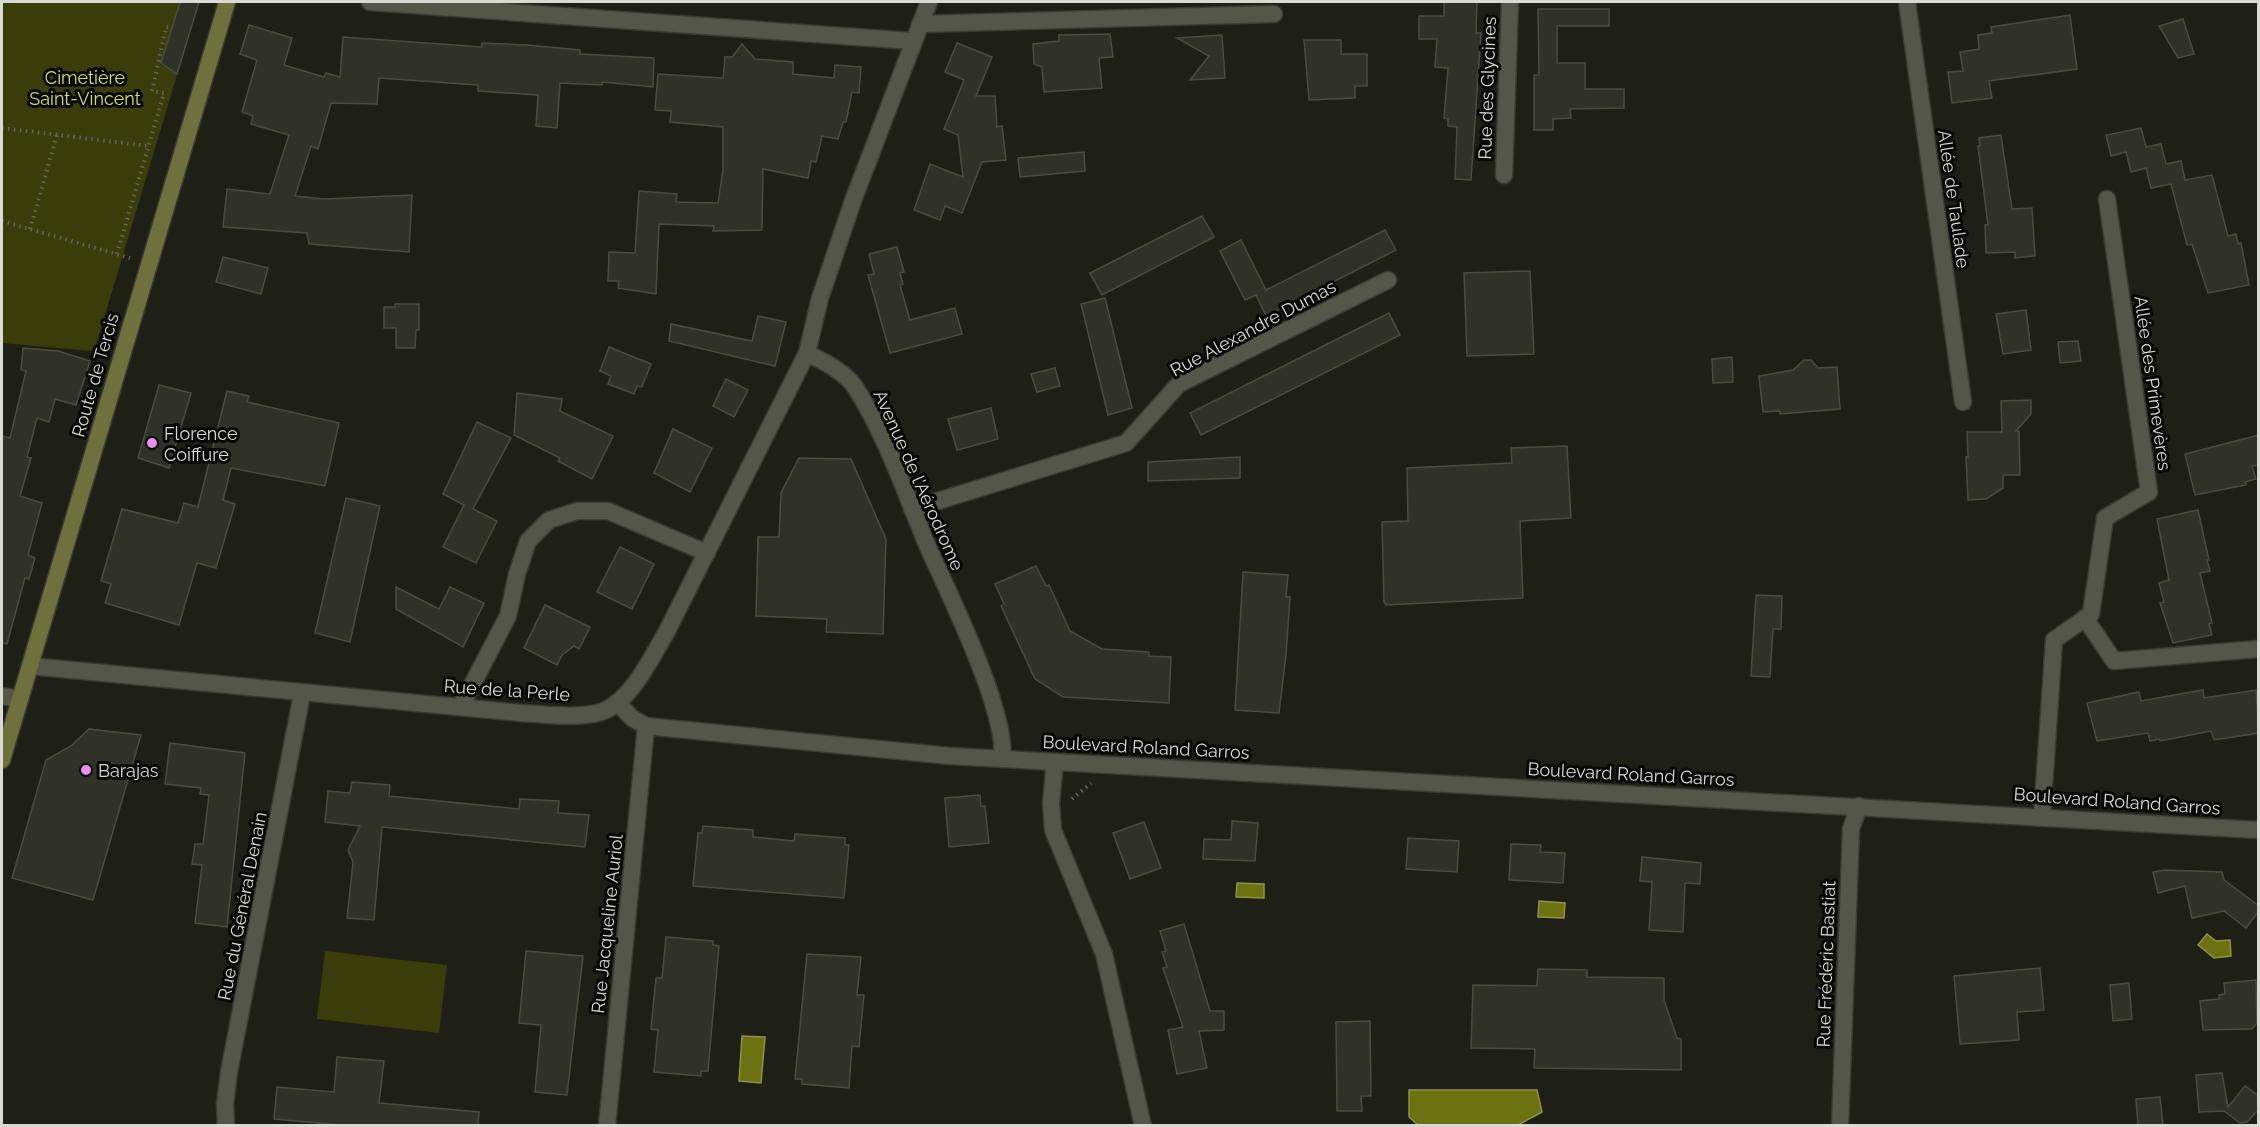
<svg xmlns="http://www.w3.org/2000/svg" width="2260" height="1127" font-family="Raleway,sans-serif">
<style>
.green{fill:#3a3d0a}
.water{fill:#6d7211;stroke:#8d914b;stroke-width:1.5}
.building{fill:#313227;stroke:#4b4c41;stroke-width:1.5}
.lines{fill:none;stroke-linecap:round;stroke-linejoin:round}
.minor-casing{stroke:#3a3b35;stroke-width:19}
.secondary-casing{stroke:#3a3b35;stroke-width:19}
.path{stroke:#64655c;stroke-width:4;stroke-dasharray:1.5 4.5;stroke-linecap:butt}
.minor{stroke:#55564a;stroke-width:16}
.secondary{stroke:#6e713b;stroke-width:16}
.poi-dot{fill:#ed8cf9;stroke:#080905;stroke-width:2}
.labels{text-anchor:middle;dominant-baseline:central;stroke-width:6;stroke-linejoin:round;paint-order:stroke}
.park-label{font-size:18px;fill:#d5de68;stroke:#080905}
.street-label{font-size:18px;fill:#d9dad3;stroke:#080905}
.poi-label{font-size:18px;fill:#d9dad3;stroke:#080905;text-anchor:start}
</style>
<rect width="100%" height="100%" fill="#1e1f15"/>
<g class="green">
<polygon points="2,2 199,2 95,348 92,351 2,343"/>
<polygon points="325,951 447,965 439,1033 317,1019"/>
</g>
<g class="water">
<polygon points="1237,883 1264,884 1264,898 1236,897"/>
<polygon points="1539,901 1565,903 1564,918 1538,917"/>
<polygon points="2207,934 2216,941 2230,940 2231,956 2214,958 2198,945"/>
<polygon points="742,1036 765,1037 761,1083 739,1081"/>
<polygon points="1409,1090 1537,1090 1542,1112 1518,1125 1418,1125 1409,1117"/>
</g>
<g class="building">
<polygon points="180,2 199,2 177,74 161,63"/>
<polygon points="1444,2 1477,2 1476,33 1481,33 1471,180 1455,179 1457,127 1448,126 1448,119 1444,118 1448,68 1435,67 1437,39 1419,39 1419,16 1444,16"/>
<polygon points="1538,9 1609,9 1609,26 1557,26 1557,63 1585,63 1585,89 1624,89 1624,108 1570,109 1571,118 1553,119 1553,130 1534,130 1534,75 1539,75"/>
<polygon points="2070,15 2077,69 1989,81 1992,98 1952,103 1948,72 1963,71 1960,52 1979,49 1978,35 1992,33 1991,27"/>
<polygon points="2183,19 2194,54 2178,58 2159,26"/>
<polygon points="249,25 292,38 284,65 324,77 326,73 340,77 343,37 482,47 482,43 527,45 580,50 580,54 654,58 653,87 602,82 602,85 560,83 557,128 536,126 538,95 478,91 478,85 379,78 377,104 331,103 318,149 311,146 295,196 324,199 412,195 409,252 309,244 307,233 223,227 227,189 270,194 289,135 251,124 253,116 242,112 257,60 240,54"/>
<polygon points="1110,34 1113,57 1099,58 1102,88 1044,92 1042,67 1034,64 1033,44 1059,41 1059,35"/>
<polygon points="1222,35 1225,78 1190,80 1209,56 1177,38"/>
<polygon points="1304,40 1341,40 1341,54 1367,54 1367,86 1355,86 1355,98 1309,100"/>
<polygon points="957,43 992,57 976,96 995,96 997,127 1002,126 1006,160 982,162 962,213 945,206 940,220 914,210 930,164 963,177 958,135 944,129 964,80 945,72"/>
<polygon points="742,44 755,59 793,62 793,74 834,78 835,65 861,67 859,93 852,92 846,122 843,122 838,139 822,136 816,162 811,161 808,178 763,169 762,230 713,231 714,226 659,224 656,294 618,288 619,281 608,281 609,252 635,253 639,191 677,194 676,202 718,203 723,170 723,127 670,122 671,111 655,110 658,74 723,78 725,57 732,57"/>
<polygon points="2141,128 2146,147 2161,144 2166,164 2181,161 2185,180 2212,175 2228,236 2236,234 2238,244 2241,243 2249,285 2208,293 2192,244 2187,245 2171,184 2151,188 2146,168 2131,172 2126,152 2111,156 2106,135"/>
<polygon points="2001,135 2012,209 2032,208 2035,256 2015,258 2015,252 1986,253 1985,225 1988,225 1978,146 1980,146 1979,138"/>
<polygon points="1084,152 1085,171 1020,177 1018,158"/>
<polygon points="1202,216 1214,237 1102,295 1090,273"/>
<polygon points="1385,230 1396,250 1266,316 1256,295 1245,300 1220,251 1241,240 1266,290"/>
<polygon points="897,247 904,272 900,273 903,284 900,285 910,320 955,308 962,334 890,353 868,275 874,274 869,254"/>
<polygon points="223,257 268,268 261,294 216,282"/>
<polygon points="1530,271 1534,354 1467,356 1464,273"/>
<polygon points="1105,298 1132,408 1108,415 1081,304"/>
<polygon points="395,304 419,304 419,330 416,330 415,348 396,348 396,328 384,328 384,307 395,307"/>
<polygon points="2026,310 2031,350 2003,354 1996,314"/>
<polygon points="1389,313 1400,335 1201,435 1190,413"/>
<polygon points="758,316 786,322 775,366 669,341 671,324 752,341"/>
<polygon points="2078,341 2081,361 2060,363 2058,342"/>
<polygon points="609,347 651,364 642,387 637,386 634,394 608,384 611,376 600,371"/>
<polygon points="23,348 58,351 90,361 76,405 55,399 49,422 37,418 27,457 31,458 20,496 42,503 28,555 35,558 29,579 25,578 7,644 2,643 2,436 10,438 26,371 21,370"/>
<polygon points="1732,357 1733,382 1713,383 1712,359"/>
<polygon points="1804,360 1811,360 1818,368 1837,367 1840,409 1780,414 1780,411 1763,412 1759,376 1793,370"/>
<polygon points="1055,368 1060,386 1037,392 1031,374"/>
<polygon points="726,379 748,390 734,417 713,406"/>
<polygon points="159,385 191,393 169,468 138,458"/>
<polygon points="227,391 249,396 247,402 339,423 325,486 231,468 223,500 235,504 216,568 197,563 179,625 105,603 111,584 101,581 122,509 178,523 184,503 198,507"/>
<polygon points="517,393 562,399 560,411 613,436 592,479 558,461 560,458 514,435"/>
<polygon points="2031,400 2031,414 2016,431 2019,431 2020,475 2003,475 2003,488 1986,499 1968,500 1966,457 1968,457 1967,432 2002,432 2001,401"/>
<polygon points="991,408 998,439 957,450 948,419"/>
<polygon points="477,422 511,438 473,509 497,521 476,563 443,547 464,505 443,494"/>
<polygon points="673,429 712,448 690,492 654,473"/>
<polygon points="2259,435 2259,465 2252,466 2256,479 2245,482 2246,485 2195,495 2185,454"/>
<polygon points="1567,446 1571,518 1520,521 1523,598 1386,605 1384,602 1382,522 1408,521 1407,468 1512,463 1511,448"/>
<polygon points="1240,457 1240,478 1148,481 1148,462"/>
<polygon points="799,458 851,459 886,539 883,634 826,632 827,619 756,616 758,537 779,537 781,493"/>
<polygon points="346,498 380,506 350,642 315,633"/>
<polygon points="2198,510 2209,560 2207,560 2210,571 2200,573 2212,623 2209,624 2212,635 2173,643 2160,603 2164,602 2159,583 2169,580 2157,519"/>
<polygon points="620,547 654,564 632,609 597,592"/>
<polygon points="1036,566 1046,586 1049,585 1070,631 1102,649 1149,652 1149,656 1171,657 1169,703 1063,697 1035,679 1001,606 1004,604 995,584"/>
<polygon points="1243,572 1288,575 1286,597 1290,597 1286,655 1279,713 1235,710"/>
<polygon points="396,587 439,609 450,587 484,603 463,647 396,609"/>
<polygon points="1756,595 1782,596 1781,629 1773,629 1770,677 1751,676"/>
<polygon points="545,605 590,627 579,649 574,646 562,655 557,665 524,648"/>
<polygon points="2203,690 2204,698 2256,690 2259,733 2214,740 2211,731 2160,741 2159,739 2150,741 2148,733 2097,741 2087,703 2139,692 2141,701"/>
<polygon points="89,729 141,735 93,900 12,878 46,760 71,746"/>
<polygon points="170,743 245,753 227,927 195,923 202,865 192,864 195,844 203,844 209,795 200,794 201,788 165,784"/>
<polygon points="352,782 390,785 389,796 519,809 520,799 559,801 558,813 589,815 585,847 382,827 374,920 347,918 353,862 348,850 360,826 325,822 328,791 350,793"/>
<polygon points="980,795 981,806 985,806 989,843 949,847 945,798"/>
<polygon points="1232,821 1258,823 1255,861 1203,859 1204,839 1231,840"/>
<polygon points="1144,822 1161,868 1130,879 1113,833"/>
<polygon points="703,826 753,830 753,837 794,841 795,834 845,838 845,845 849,845 844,898 693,886 698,833 702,833"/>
<polygon points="1408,838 1459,841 1457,872 1406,869"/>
<polygon points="1511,844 1541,845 1540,852 1565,853 1563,883 1509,880"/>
<polygon points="1642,857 1701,863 1700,884 1685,883 1683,932 1649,930 1652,882 1640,881"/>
<polygon points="2165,870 2222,872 2224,880 2259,906 2259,911 2246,928 2224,911 2192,918 2185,886 2158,893 2153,872"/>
<polygon points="1184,924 1210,1011 1224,1011 1224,1030 1199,1031 1207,1068 1177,1074 1168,1030 1183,1027 1163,968 1167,967 1162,952 1166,951 1160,931"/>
<polygon points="666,937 713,941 713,945 719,946 708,1071 701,1071 701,1076 654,1072 658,1030 651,1029 653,1008 656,978 662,978"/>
<polygon points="526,951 583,956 567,1095 535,1092 541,1025 519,1023"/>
<polygon points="807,954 861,957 857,995 864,995 859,1047 852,1046 849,1088 802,1084 802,1079 795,1079"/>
<polygon points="2040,968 2044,1010 2017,1012 2019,1040 1960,1044 1954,976"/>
<polygon points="1538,969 1587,970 1587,977 1664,978 1664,1000 1677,1038 1681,1039 1681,1070 1534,1068 1535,1049 1471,1048 1473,985 1537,986"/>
<polygon points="2256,980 2257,1023 2252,1029 2203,1030 2200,1001 2219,999 2219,995 2225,994 2224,983"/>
<polygon points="2129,983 2132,1019 2113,1021 2110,985"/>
<polygon points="1370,1021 1371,1096 1361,1096 1362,1111 1337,1111 1336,1022"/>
<polygon points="337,1057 384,1061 379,1103 479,1112 478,1125 340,1125 274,1119 277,1087 334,1092"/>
<polygon points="2222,1073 2228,1107 2245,1086 2259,1096 2259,1109 2247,1122 2240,1123 2224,1111 2199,1112 2196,1075"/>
<polygon points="2160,1097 2163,1125 2138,1125 2136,1099"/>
</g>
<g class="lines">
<defs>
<g id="minor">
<polyline points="370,2 912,41"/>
<polyline points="1907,2 1963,402"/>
<polyline points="920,24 1274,14"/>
<polyline points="1504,175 1510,2"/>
<path d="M807,353c17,9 37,18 48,34 30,46 51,107 72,158 21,47 81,167 75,214"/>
<polyline points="912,509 1126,443 1179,384 1388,280"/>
<polyline points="2085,618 2114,661 2258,649"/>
<path d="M30,666l491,47c25,1 55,6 80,-1 29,-9 50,-54 65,-79l141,-280 13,-55 34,-100 75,-196"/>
<polyline points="2,696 20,699"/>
<polyline points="617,702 632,718 646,726 950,756 2258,830"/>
<polyline points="461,706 508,616 517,574 528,541 549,520 577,511 608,511 707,553"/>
<polyline points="1055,762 1051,803 1053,830 1104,954 1143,1126"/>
<polyline points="2042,816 2054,640 2091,614 2105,518 2149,492 2107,199"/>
<polyline points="226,1126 225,1104 229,1072 302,694"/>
<polyline points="607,1126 646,726"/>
<polyline points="1840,1126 1851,829 1859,806"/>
</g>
<polyline id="secondary" points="2,760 227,2"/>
</defs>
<use href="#minor" class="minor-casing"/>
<use href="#secondary" class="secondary-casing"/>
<g class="path">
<polyline points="2,128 148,146"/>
<polyline points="2,221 130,258"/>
<polyline points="30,229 57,135"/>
<polyline points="117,254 164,93 152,91 166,27 172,28"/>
<polyline points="1072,799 1091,783"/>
</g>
<use href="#minor" class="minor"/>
<use href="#secondary" class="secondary"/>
</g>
<g class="poi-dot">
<circle cx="152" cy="443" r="6"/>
<circle cx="86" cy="770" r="6"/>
</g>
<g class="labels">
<g class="park-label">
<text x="85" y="77">Cimetière<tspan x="85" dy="21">Saint-Vincent</tspan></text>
</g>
<g class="street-label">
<text transform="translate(1487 88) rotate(-88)">Rue des Glycines</text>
<text transform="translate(1954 199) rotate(82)">Allée de Taulade</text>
<text transform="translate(1253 328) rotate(-28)">Rue Alexandre Dumas</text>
<text transform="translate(95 375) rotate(-74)">Route de Tercis</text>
<text transform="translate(2153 383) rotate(82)">Allée des Primevères</text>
<text transform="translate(919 480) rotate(66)">Avenue de l'Aérodrome</text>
<text transform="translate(507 690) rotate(4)">Rue de la Perle</text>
<text transform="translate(1146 747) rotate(3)">Boulevard Roland Garros</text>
<text transform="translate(1631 774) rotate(3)">Boulevard Roland Garros</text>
<text transform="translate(2117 801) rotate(4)">Boulevard Roland Garros</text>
<text transform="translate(242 906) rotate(-79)">Rue du Général Denain</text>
<text transform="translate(607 924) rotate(-84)">Rue Jacqueline Auriol</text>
<text transform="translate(1826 964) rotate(-88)">Rue Frédéric Bastiat</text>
</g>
<g class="poi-label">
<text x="164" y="433">Florence<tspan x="164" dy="21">Coiffure</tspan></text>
<text x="98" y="770">Barajas</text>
</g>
</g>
<rect width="2260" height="1127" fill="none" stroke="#d9dad3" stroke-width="6"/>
</svg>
